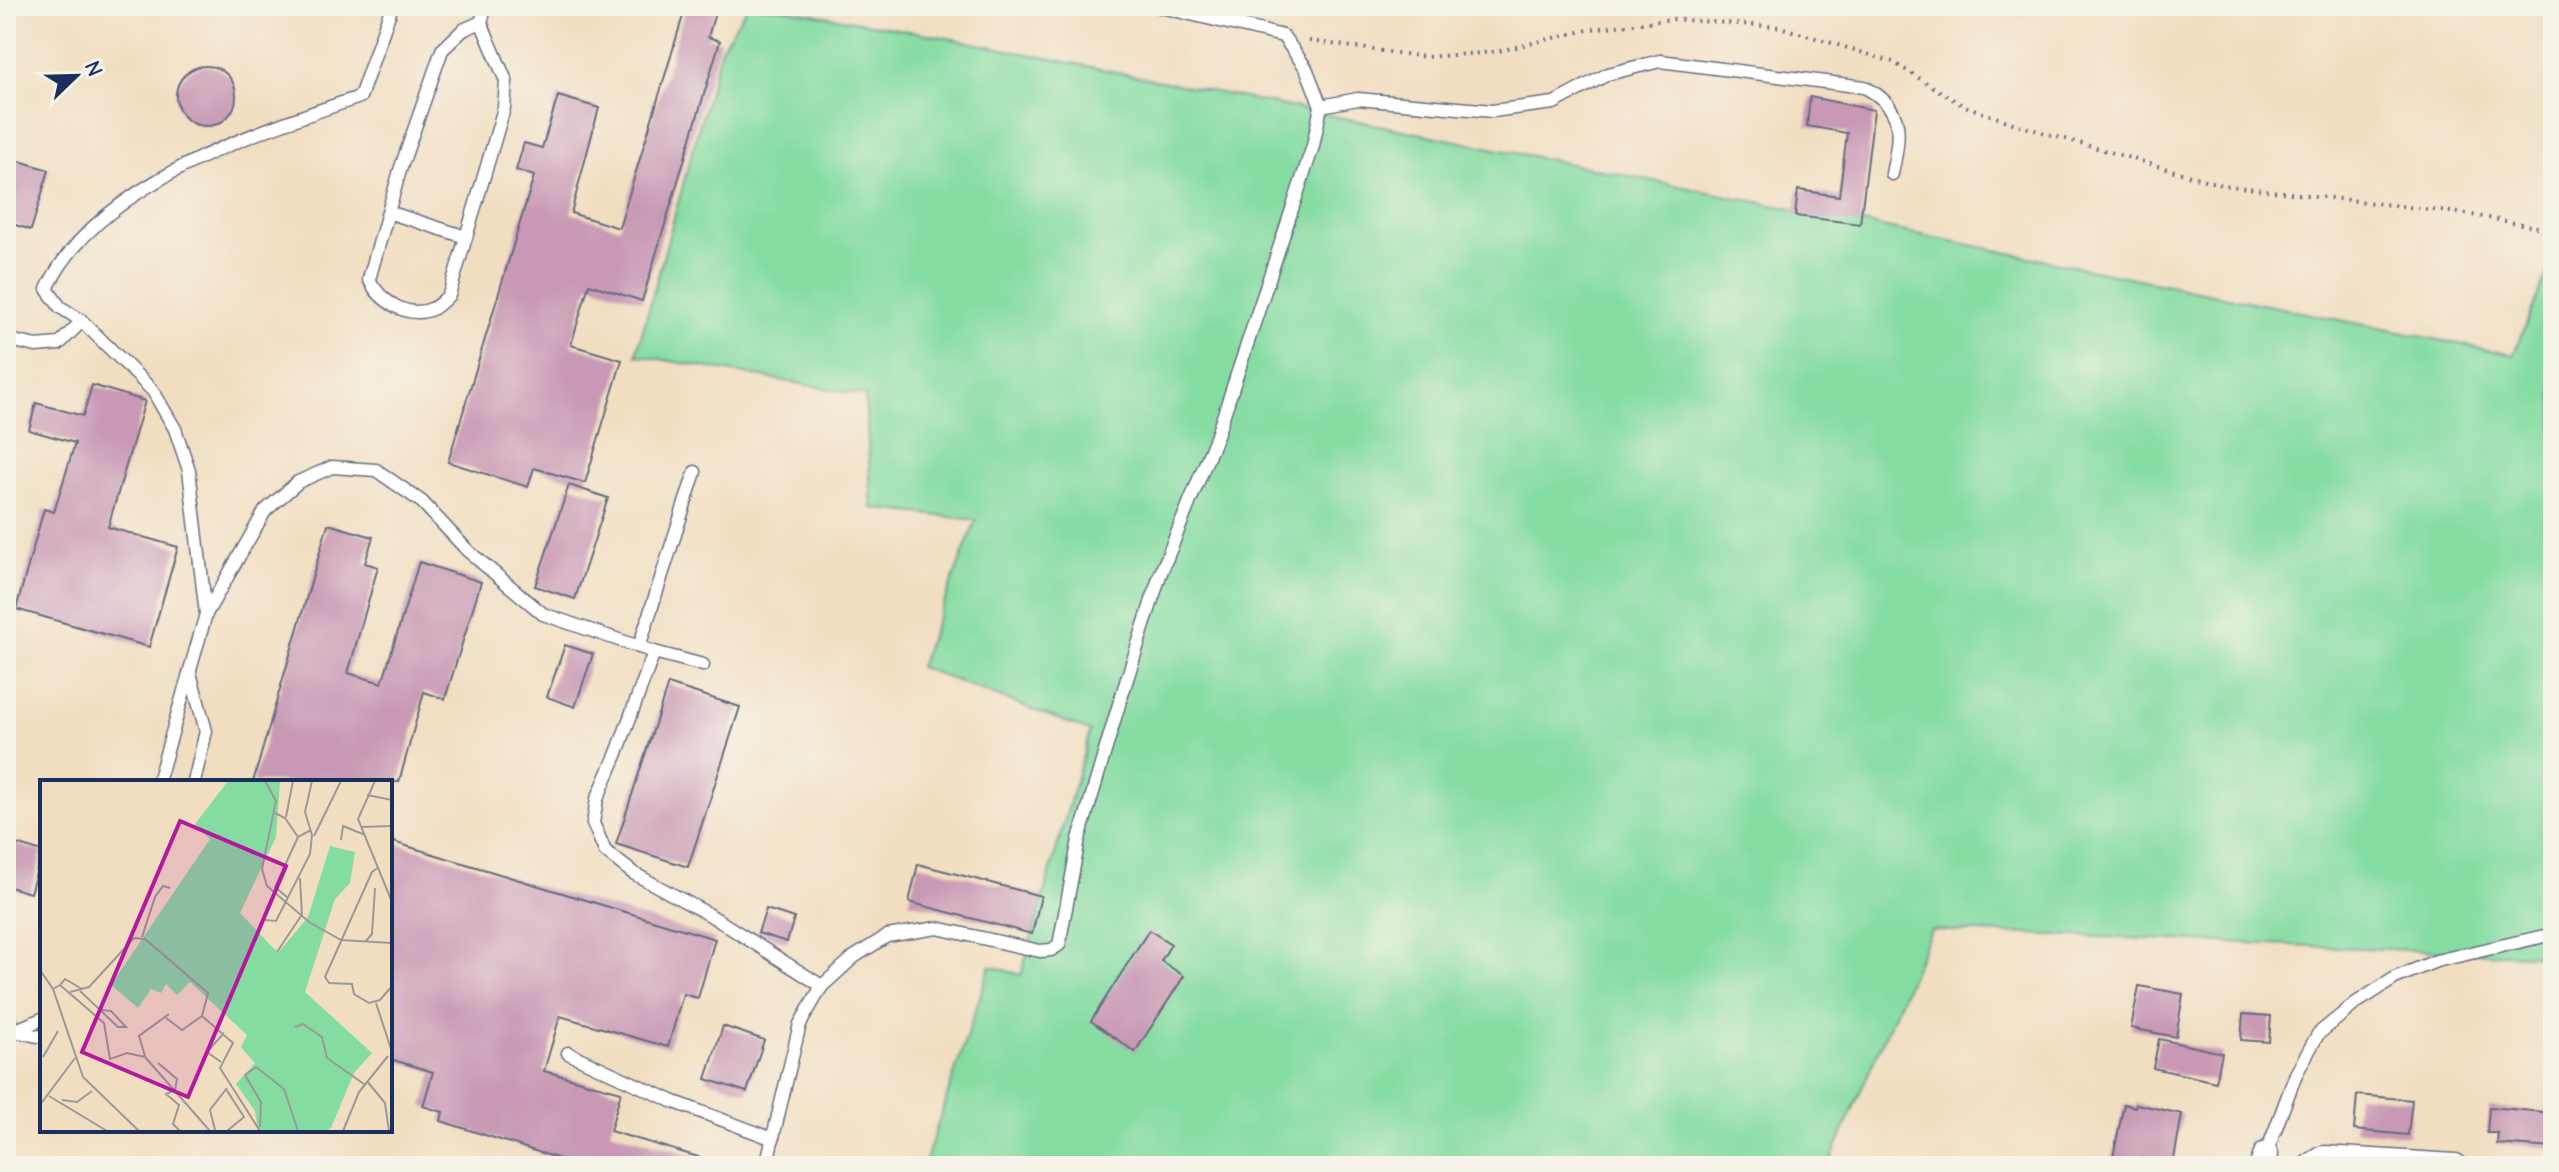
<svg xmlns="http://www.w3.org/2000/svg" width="2559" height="1172" font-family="'Comic Neue',sans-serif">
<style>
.green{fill:#84dca1;stroke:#508680;stroke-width:2}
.building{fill:#c898b4}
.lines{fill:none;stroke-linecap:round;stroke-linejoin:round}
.lane-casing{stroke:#666c81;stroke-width:15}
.street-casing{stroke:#666c81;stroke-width:27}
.path{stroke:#666c81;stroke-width:4;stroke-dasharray:2 6;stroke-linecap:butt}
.lane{stroke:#fff;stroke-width:12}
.street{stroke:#fff;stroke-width:24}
.inset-road{fill:none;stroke:#9b9899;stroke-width:2}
.view{fill:#b5179e;fill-opacity:0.15;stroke:#b5179e;stroke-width:4}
.inset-edge{fill:none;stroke:#1b2f5e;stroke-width:4}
</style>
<rect width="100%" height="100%" fill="#f7f3e8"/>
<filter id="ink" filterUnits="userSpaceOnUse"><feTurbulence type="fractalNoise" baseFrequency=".0125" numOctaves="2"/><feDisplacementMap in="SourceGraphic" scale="16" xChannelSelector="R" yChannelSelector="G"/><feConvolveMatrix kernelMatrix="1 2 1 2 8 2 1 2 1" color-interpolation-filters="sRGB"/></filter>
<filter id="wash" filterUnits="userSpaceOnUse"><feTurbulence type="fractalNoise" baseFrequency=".006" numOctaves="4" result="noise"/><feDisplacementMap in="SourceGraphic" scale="32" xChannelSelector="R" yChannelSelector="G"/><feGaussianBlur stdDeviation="1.8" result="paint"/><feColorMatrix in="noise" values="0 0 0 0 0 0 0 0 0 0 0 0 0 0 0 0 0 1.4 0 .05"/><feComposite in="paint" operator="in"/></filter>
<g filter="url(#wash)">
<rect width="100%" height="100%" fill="#f1dec1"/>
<polygon class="green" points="748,6 785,9 944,37 2513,355 2553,260 2553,956 1931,930 1828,1166 924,1166 990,966 1021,975 1090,731 919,667 976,520 872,508 865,395 636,355 721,48"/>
<g id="blocks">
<g class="building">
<polygon points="686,6 717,6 708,37 720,41 642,301 589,284 571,345 622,360 585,483 534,468 528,487 448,462 534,176 516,170 524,143 542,148 558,96 599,108 571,213 619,228"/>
<circle cx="206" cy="96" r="30"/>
<polygon points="1810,97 1874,110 1860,224 1795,216 1798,190 1839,196 1847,133 1807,126"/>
<polygon points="6,157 49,170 31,230 6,222"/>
<polygon points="92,385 145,401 108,527 178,547 149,647 16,609 44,509 54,512 75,443 29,430 36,403 83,416"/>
<polygon points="569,485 608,498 575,599 535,586"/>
<polygon points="328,524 373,537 365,563 378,567 348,673 382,683 419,562 481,582 445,699 424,692 399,782 253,782"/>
<polygon points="565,645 593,654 575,707 547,697"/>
<polygon points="668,684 740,707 688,867 616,844"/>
<polygon points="6,841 42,852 30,893 6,886"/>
<polygon points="390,841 715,939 698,998 683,994 668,1047 560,1016 544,1071 621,1092 610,1131 712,1161 712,1166 582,1166 441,1121 443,1112 423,1106 433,1072 390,1059"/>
<polygon points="918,864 1041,896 1032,934 909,902"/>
<polygon points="766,909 794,918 787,942 758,933"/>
<polygon points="1149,930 1171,944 1161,961 1184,976 1135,1052 1091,1021"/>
<polygon points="2139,986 2183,994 2176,1037 2131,1028"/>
<polygon points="2243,1014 2271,1016 2269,1042 2241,1040"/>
<polygon points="723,1026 764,1040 747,1092 706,1079"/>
<polygon points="2159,1039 2222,1053 2216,1082 2153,1068"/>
<polygon points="2357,1095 2412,1100 2408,1135 2354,1130"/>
<polygon points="2124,1104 2135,1107 2136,1104 2182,1114 2173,1165 2141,1158 2140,1166 2111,1166"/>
<polygon points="2489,1107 2553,1113 2553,1148 2497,1144 2498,1133 2487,1133"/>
</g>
</g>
</g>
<g filter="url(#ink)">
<use href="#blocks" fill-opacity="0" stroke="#666c81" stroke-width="2"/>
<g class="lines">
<defs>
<g id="lane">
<path d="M481,22l25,59 -2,27 -55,187c-4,4 -10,10 -15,13 -25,12 -54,-6 -65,-29l32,-112 41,-117 21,-20 18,-8 5,-16"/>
<path d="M1321,106l37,-7 134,12 62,-8 54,-29 52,-13 204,26c42,21 36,47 28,87"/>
<polyline points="388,212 466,237"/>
<polyline points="6,339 36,346 59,344 82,321"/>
<polyline points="206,614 265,511 298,482 332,467 376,470 422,502 468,551 543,614 654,652 703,665"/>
<polyline points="639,647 695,472"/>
<polyline points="654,652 617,753 597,799 593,823 605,851 633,873 710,915 822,986"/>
<polyline points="190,673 206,731 194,782"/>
<path d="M158,782l48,-168 -17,-144 -14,-41 -22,-38 -71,-70 -22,-14 -13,-18c48,-105 211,-158 313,-192l32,-91"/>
<polyline points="6,1012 14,1031 42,1037"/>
<polyline points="6,1034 42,1019"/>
<polyline points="568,1053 672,1101 773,1139"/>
<polyline points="2266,1154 2296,1074 2318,1034 2356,1003 2395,978 2436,961 2553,934"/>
<polyline points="766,1166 800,1024 822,986 854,957 887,936 937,928 1040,951 1051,950 1059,945 1079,839 1120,701 1160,575 1217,435 1313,146 1321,106 1306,68 1283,36 1157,6"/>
</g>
<g id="street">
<polyline points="2262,1166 2266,1154"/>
<polyline points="2311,1166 2324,1158 2455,1166"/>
</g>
</defs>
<use href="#lane" class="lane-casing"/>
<use href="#street" class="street-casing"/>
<polyline class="path" points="1309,41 1426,57 1495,52 1592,29 1672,19 1780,27 1893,62 1962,105 2018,125 2222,185 2467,214 2553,230"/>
<use href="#lane" class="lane"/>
<use href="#street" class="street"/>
</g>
</g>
<g transform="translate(40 780)">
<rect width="352" height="352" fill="#f1dec1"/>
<path d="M188,1h52l-4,56 -36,76 38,40 30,-36 22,-71 25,6 -5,31 -15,16 -30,93 67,61 -18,20 -23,55 -7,3h-66l-3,-20 -19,-27 19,-21 -14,-16 6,-12 -57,-53 -13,13 -11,-11 -5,9 -10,-4 -13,19 -27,-23 99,-146 -15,-15z" fill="#84dca1"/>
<path class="inset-road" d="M225,1l11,20 -14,68 5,17 42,36 32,18 51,3M335,1l-17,38 34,83M327,15l25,5M235,33l10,5 13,19 13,-7M246,37l7,-36M321,47l31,-1M274,56l27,-55M301,60l2,-14 22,9M339,87l-7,5 -47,105 4,6 23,1 2,10 15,9 11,-3 12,-14M260,98l2,38M248,118l-13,-11 23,-50M225,140l11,1 34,-67 2,-19 -7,-23 7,-31M102,157l13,-40 8,-11 7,2M325,162l7,-8 3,-46M237,172l24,-36M0,190l13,19 30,88 56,54M20,205l5,-6 17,10M13,209l7,-4 44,38 6,36 17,-6 18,4 65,74M40,211l38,36h8l-15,-16 -9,-1M30,212l19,-5 45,-49 11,1 63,54 -6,23 31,27 -13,25 40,63M336,223l15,46M126,238l16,12 20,-14M255,247l8,-3 19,13 5,21 37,26M105,276l-6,-20 30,-22M3,277l15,-26M181,282l-14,-10 17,-19M118,283l19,16 -2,11 -9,4 13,11 -6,19 7,7M327,301l18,22 4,28M186,309l18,28 -17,14M9,316l58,35M22,320l15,2 15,-11M0,325l35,-47M220,347l1,-25 -16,-27 11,-8 28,22 14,42M175,350l-5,-20 17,-22M303,351l16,-39 29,-36"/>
<path class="view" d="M140,41l106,45 -98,231 -106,-45z"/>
<rect width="352" height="352" class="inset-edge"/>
</g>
<rect width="2559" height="1172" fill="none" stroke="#f7f3e8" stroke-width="32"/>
<g transform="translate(76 76) rotate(67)" stroke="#f7f3e8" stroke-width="6" paint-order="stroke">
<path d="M0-6L14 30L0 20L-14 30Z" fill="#1b2f5e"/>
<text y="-12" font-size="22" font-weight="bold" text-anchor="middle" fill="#1b2f5e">N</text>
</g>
</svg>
